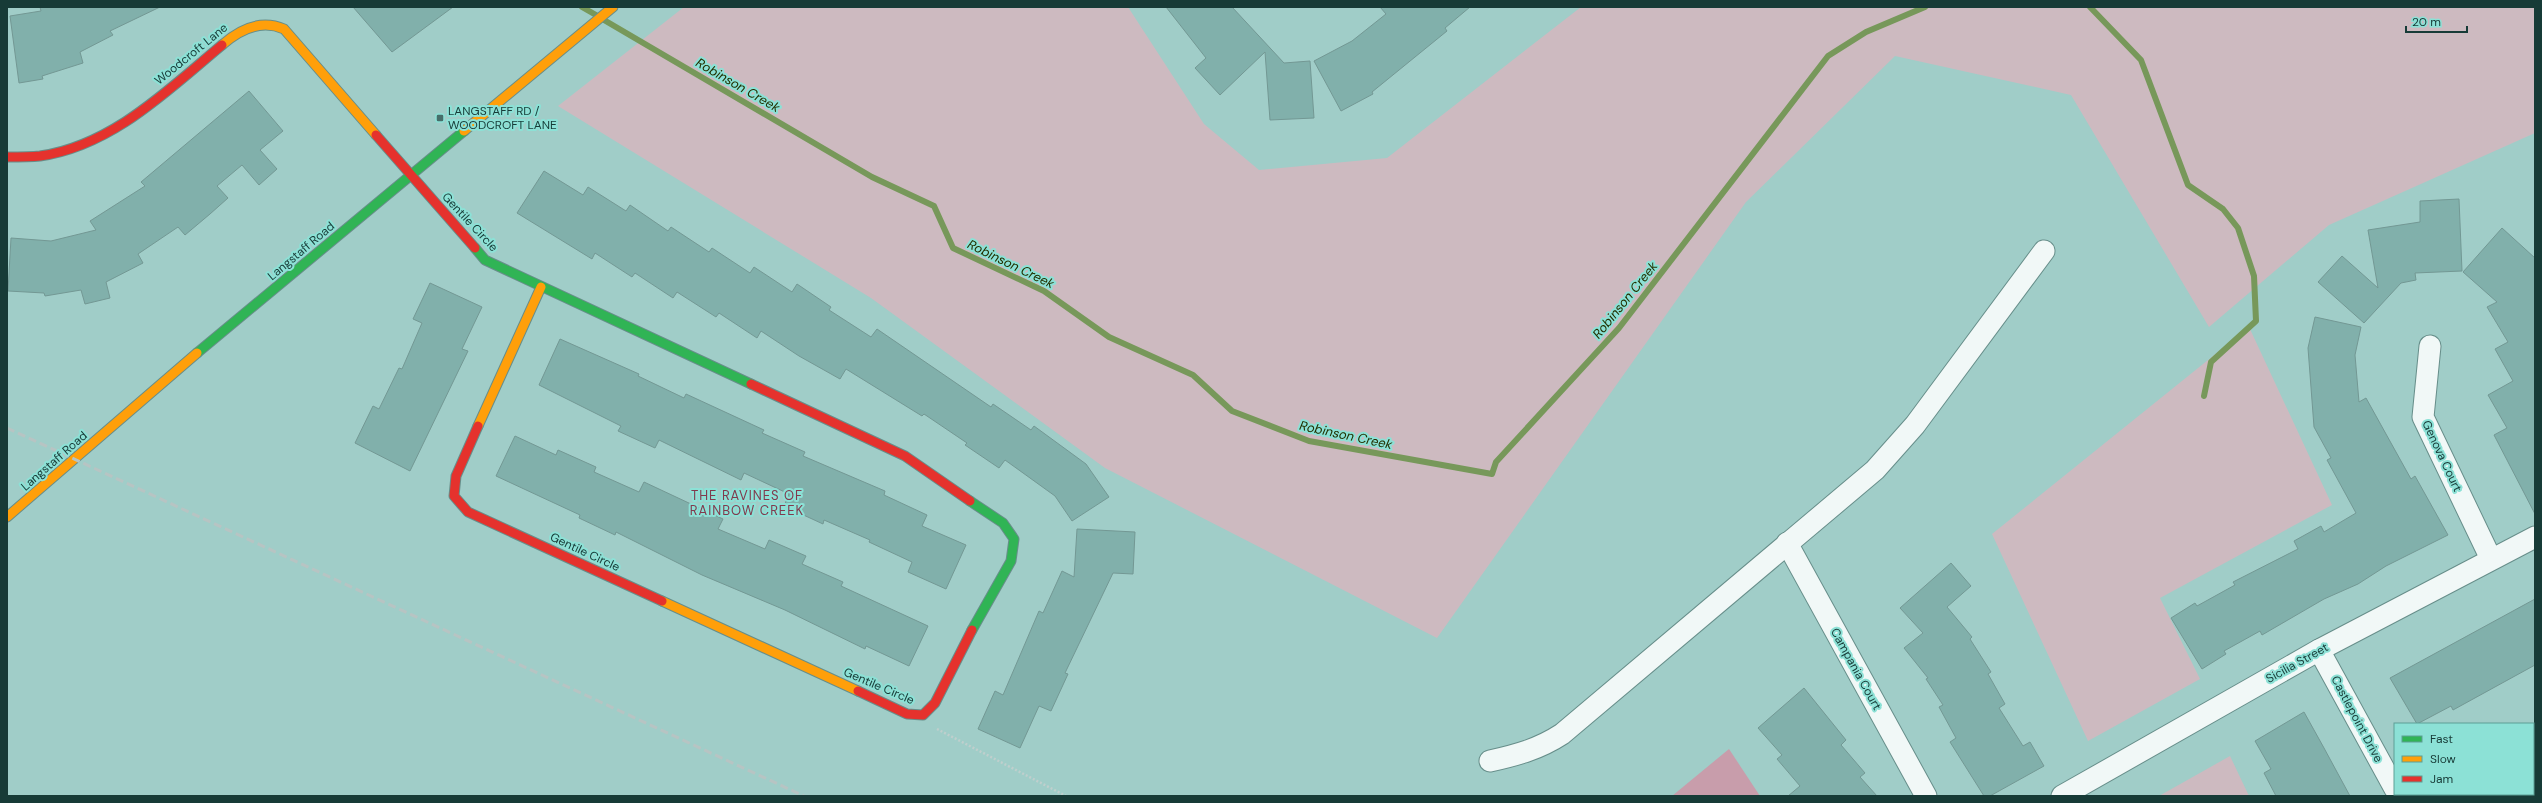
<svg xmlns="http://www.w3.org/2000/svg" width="2542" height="803" font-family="'DM Sans',sans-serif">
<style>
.green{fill:#cdbac0}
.forest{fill:#c89dab}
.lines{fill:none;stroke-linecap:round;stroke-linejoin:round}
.stream{stroke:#77985a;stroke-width:6}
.building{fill:#81b0ab;stroke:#739894}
.street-casing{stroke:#678e8a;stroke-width:23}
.fast-casing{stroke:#678e8a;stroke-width:11}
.slow-casing{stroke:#678e8a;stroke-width:11}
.jam-casing{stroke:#678e8a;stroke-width:11}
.path{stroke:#bfcfcd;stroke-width:2.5;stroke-dasharray:2 2;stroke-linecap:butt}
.street{stroke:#f1f8f7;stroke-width:21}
.fast{stroke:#30b455;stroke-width:9}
.slow{stroke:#ff9f0a;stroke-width:9}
.jam{stroke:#e5322d;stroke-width:9}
.rail{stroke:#b7c4c3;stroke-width:3;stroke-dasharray:8 4;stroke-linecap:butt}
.poi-dot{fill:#476e6a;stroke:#8ce1d6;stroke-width:1.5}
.labels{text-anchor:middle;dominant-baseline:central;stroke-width:4;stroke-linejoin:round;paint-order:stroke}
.street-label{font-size:12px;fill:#173b37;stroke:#8ce1d6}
.poi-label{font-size:12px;fill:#173b37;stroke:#8ce1d6;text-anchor:start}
.water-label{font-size:13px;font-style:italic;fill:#223001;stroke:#8ce1d6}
.neighbourhood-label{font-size:13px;letter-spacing:1px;fill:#813a4d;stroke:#8ce1d6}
</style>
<rect width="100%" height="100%" fill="#a0cdc8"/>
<g class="green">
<polygon points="684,7 1128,7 1204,124 1259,170 1387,158 1581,7 2535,7 2535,133 2329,225 2209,327 2071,95 1895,56 1746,202 1437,638 1105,468 871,298 558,106"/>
<polygon points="2249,327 2332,505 2160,598 2200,679 2088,741 1992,534"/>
<polygon points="2230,756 2249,796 2159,796"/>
</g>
<polygon class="forest" points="1729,749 1760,796 1672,796"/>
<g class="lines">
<g class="stream">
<polyline points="582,7 596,15"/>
<polyline points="2090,7 2141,60 2188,185 2223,209 2238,228 2254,276 2256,321 2211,362 2204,396"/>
<polyline points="604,20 872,177 934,206 953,248 1044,291 1109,337 1193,375 1232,411 1309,441 1492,474 1496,462 1619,328 1828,56 1866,32 1925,7"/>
</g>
</g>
<g class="building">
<polygon points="40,7 160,7 110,31 113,35 80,52 83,63 42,76 43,79 19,83 10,16 41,11"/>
<polygon points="353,7 453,7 392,52"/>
<polygon points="1166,7 1232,7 1284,63 1310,61 1314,118 1270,120 1265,52 1220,95 1195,68 1206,58"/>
<polygon points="1380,7 1470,7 1445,28 1447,31 1372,92 1373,94 1341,111 1314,61 1352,41 1386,14"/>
<polygon points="249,91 283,131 260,150 277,169 259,185 242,165 217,186 228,198 210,214 185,235 178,227 138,254 143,263 106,282 110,298 85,304 81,290 45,296 44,293 8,291 11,238 51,241 96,230 90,221 145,186 141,182"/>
<polygon points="544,171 583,195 588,187 626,211 630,205 668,231 671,227 709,252 712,248 750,273 754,267 792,292 797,284 831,307 829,310 871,337 877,329 991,407 993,404 1031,430 1034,426 1086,464 1109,497 1072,521 1055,496 1005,460 999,468 965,445 967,443 924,414 922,416 846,369 840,379 799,356 761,331 757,338 719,313 716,317 677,292 673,298 635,273 632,277 595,253 592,259 517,213"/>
<polygon points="2459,199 2462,271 2415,273 2416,280 2401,283 2364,323 2318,282 2342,256 2378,288 2368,230 2420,222 2420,201"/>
<polygon points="2502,228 2535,258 2535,514 2494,435 2507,428 2488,395 2513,381 2495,349 2508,342 2487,307 2497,302 2463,272"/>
<polygon points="430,283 482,307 462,349 468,351 410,471 355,443 373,406 379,409 399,368 402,369 422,323 413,319"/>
<polygon points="2315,317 2361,327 2355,355 2359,402 2366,398 2411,479 2415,476 2448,535 2386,566 2358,584 2324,599 2262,635 2260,631 2224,651 2226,654 2202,669 2171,618 2195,603 2197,606 2235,585 2233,582 2298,549 2294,541 2321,526 2324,532 2356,513 2327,460 2331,458 2314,427 2308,348"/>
<polygon points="560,339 639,374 638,376 684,398 686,394 764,430 762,433 805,452 803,456 885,491 884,495 927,515 922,526 966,545 946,589 908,572 912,562 869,542 870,540 824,520 823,524 784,506 789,494 744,473 741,480 659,440 655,448 618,431 621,426 539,385"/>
<polygon points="515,436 556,455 558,450 596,467 594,472 639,492 644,482 723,519 718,529 765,549 769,540 806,556 802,564 843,582 841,586 928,626 909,666 866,646 865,649 785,610 702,575 616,532 615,535 579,518 580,515 496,476"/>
<polygon points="1077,529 1135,532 1133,574 1113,573 1065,673 1068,674 1051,711 1039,706 1020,748 978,729 995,691 1003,695 1039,611 1043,613 1062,571 1074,577"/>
<polygon points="1951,563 1971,586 1947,607 1972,637 1970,639 1991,672 1988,674 2005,704 1999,708 2023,746 2030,742 2044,766 1990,796 1984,796 1950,742 1956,738 1939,707 1943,705 1926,679 1928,678 1904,648 1923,633 1900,608"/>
<polygon points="2535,599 2535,665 2453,710 2451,706 2417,724 2390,678"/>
<polygon points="1804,688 1846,740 1841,745 1865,773 1860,777 1877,796 1788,796 1800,786 1777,759 1782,755 1758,728"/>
<polygon points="2304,712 2324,748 2350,796 2276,796 2264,773 2271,769 2255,741"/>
</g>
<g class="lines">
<defs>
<g id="street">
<polyline points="2430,346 2423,417 2491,559"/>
<polyline points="1787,543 1926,796"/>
<polyline points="2319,650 2395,789"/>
<path d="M1490,761c27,-6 49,-12 72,-27l313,-264 40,-45 129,-174"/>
<polyline points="2062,796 2319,650 2535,537"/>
</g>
<g id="fast">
<polyline points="475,248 485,260 751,384"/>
<polyline points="197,353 464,131"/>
<polyline points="970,501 1003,523 1014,539 1011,561 972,630"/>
</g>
<g id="slow">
<path d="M222,45c18,-16 39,-26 62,-16l92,106"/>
<polyline points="464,131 613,7"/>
<polyline points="478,426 541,287"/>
<polyline points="7,517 197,353"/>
<polyline points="662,601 858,691"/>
</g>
<g id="jam">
<polyline points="376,135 475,248"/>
<path d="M7,157c11,0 23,0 33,-1 72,-10 129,-67 182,-111"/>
<polyline points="751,384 905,456 970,501"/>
<polyline points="478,426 456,476 454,496 468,512 662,601"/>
<polyline points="858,691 907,714 923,715 935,703 972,630"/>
</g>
</defs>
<use href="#street" class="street-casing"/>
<use href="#fast" class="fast-casing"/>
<use href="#slow" class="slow-casing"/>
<use href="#jam" class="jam-casing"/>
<polyline class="path" points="937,729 1066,796"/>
<use href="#street" class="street"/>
<use href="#fast" class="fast"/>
<use href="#slow" class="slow"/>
<use href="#jam" class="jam"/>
<polyline class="rail" points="7,428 804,796"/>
</g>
<rect class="poi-dot" x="436" y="114" width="8" height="8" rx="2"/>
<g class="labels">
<g class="street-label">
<text transform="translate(191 54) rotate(-39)">Woodcroft Lane</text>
<text transform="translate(470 222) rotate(47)">Gentile Circle</text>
<text transform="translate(301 251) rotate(-40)">Langstaff Road</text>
<text transform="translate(2442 456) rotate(65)">Genova Court</text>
<text transform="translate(54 461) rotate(-41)">Langstaff Road</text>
<text transform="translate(585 552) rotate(25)">Gentile Circle</text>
<text transform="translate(2297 663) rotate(-29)">Sicilia Street</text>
<text transform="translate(1856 669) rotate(61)">Campania Court</text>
<text transform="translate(879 686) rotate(23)">Gentile Circle</text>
<text transform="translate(2357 719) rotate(62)">Castlepoint Drive</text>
</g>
<g class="poi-label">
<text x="448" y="111">LANGSTAFF RD /<tspan x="448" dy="14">WOODCROFT LANE</tspan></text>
</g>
<g class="water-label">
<text transform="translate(738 85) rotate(30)">Robinson Creek</text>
<text transform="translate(1011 264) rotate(26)">Robinson Creek</text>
<text transform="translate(1625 300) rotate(-51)">Robinson Creek</text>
<text transform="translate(1346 435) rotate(12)">Robinson Creek</text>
</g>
<g class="neighbourhood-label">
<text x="747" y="495">THE RAVINES OF<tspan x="747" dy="15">RAINBOW CREEK</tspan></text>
</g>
</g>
<rect width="2542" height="803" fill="none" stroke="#173b37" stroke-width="16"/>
<rect x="2394" y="723" width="140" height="72" fill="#8ce1d6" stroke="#5d9f96"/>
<rect x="2402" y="736" width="20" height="6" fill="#30b455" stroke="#5d9f96"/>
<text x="2430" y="743" font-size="12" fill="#173b37">Fast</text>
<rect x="2402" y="756" width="20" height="6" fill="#ff9f0a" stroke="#5d9f96"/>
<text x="2430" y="763" font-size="12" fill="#173b37">Slow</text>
<rect x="2402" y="776" width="20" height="6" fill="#e5322d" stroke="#5d9f96"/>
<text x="2430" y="783" font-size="12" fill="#173b37">Jam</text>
<path d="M2406 26v6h61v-6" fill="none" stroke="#173b37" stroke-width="2"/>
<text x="2412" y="26" font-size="12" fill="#173b37" stroke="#8ce1d6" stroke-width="3" paint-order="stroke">20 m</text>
</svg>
